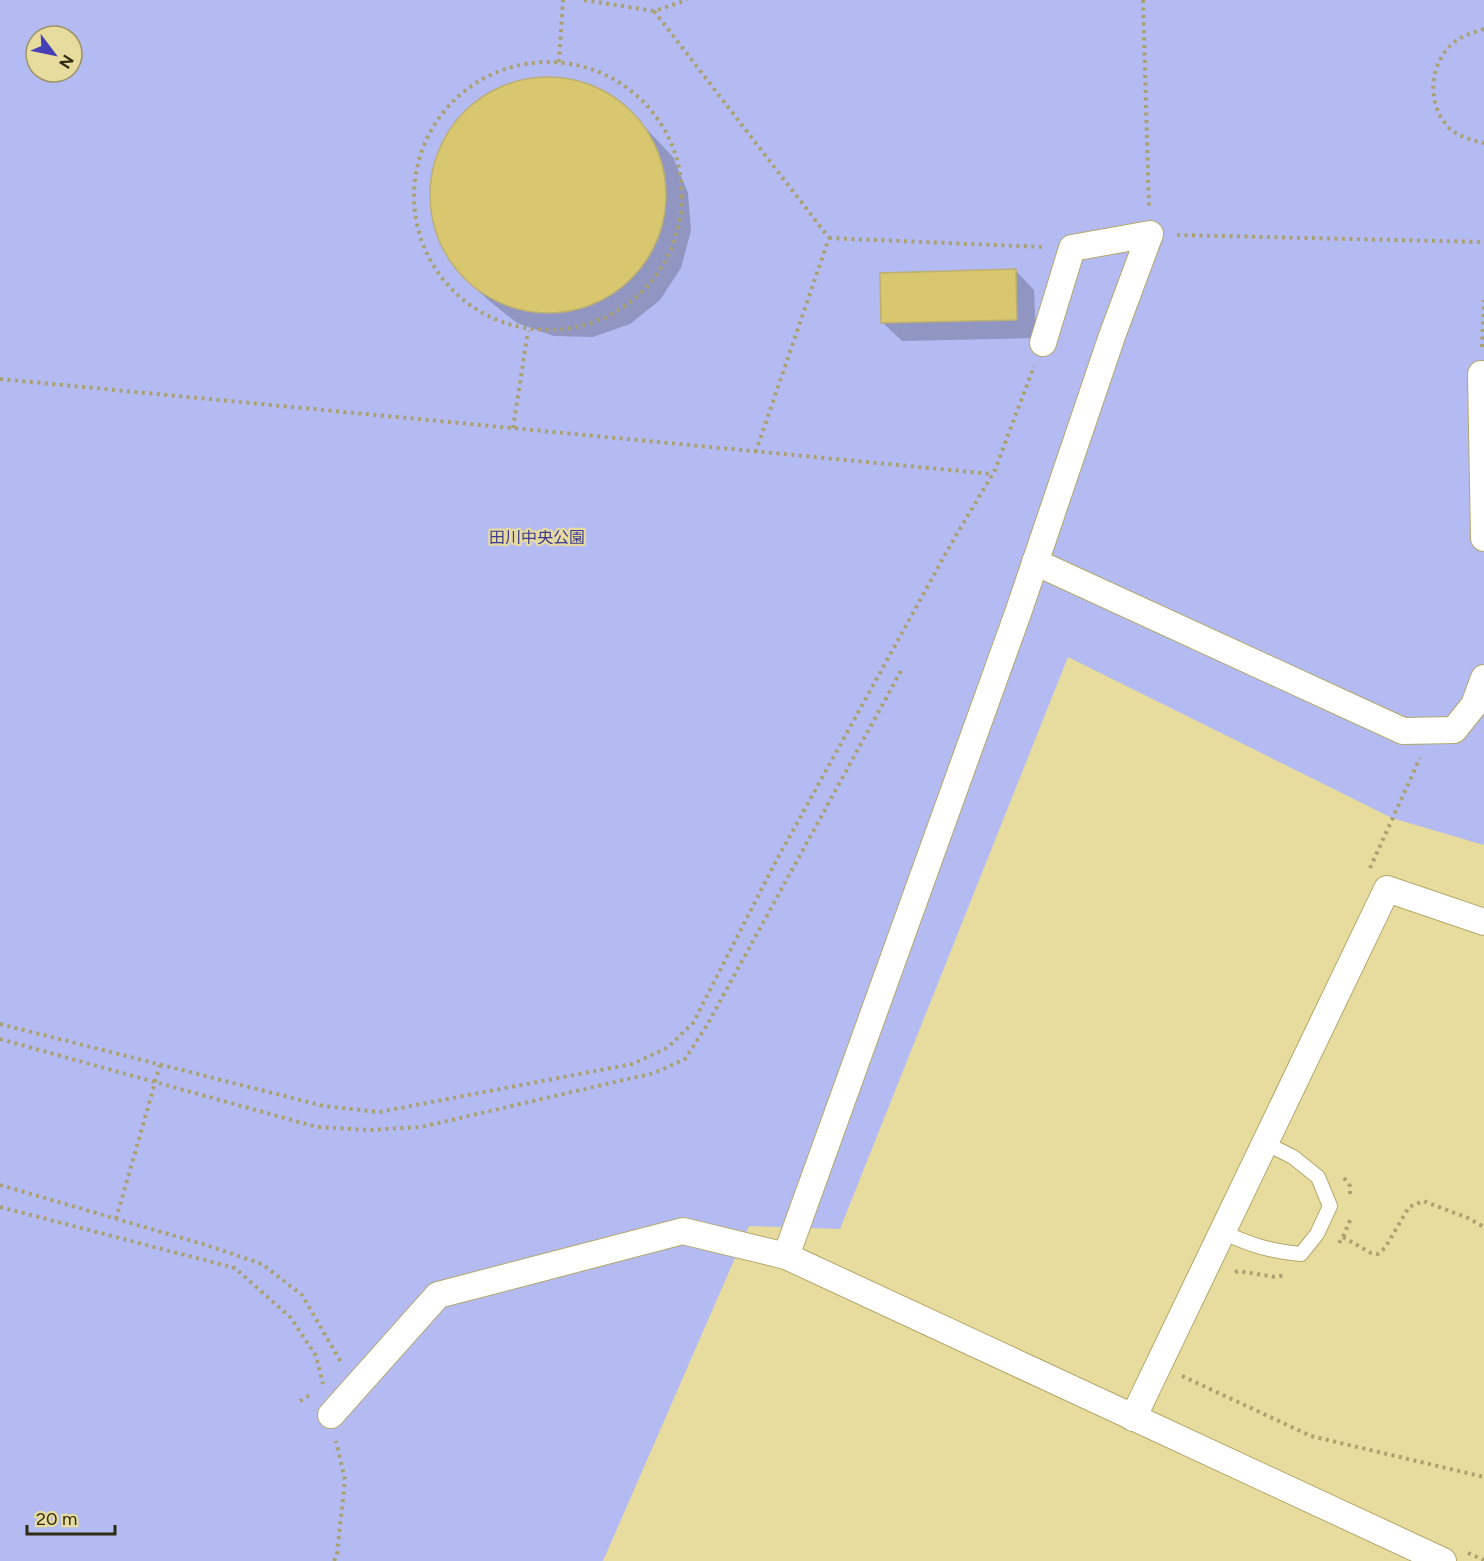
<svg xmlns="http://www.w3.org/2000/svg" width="1484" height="1561" font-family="Figtree,'Noto Sans JP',sans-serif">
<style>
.green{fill:#b4bbf2;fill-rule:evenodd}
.shadow{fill:#0003}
.building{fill:#d8c76e;stroke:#bbaf73;stroke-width:1.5}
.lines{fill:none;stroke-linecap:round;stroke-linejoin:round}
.service-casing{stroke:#b3a86c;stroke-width:16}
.minor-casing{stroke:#b3a86c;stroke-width:28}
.path{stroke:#aba170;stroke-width:4;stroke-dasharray:3 4.5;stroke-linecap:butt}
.service{stroke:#fff;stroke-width:14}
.minor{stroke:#fff;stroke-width:26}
.labels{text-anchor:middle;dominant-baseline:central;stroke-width:4.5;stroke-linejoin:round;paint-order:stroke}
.park-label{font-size:16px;fill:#3c3a93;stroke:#e7db9e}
</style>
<rect width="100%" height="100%" fill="#e7db9e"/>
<path class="green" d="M0,0h1484v845l-92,-27 -324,-161 -228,572 -91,-3 -146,335h-603zM36,36h36v36h-36z"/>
<g class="shadow">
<polygon points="551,78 589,84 622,103 673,157 688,193 691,231 681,268 660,300 630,324 593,337 554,336 517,323 487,299 461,273 440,240 432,203 435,164 452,128 479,100 513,83"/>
<polygon points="1016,271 1034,290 1036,338 902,341 883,323"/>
</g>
<g class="building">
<circle cx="548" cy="195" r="118"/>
<polygon points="1016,269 1017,320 881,323 880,273"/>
</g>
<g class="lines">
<defs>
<path id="service" d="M1222,1232c29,13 47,19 79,22l16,-20 13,-28 -12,-29 -25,-20 -28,-14"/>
<g id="minor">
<polyline points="1481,374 1484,538"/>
<polyline points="1035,562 1403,731 1454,730 1474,705 1484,678"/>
<polyline points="786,1256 1018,613 1112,336 1150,234 1072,248 1043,343"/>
<polyline points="331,1415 438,1295 683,1231 786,1256 1443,1561"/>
<polyline points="1133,1418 1387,889 1484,922"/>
</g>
</defs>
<use href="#service" class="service-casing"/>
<use href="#minor" class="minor-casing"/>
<g class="path">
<polyline points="584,0 654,11 687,0"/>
<polyline points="1143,0 1149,209"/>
<polyline points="654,11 829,238 756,451"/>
<path d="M1484,29c-12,4 -24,7 -33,16 -23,22 -24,61 -1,84 10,8 22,11 34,14"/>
<circle cx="548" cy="196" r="134"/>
<polyline points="559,62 563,0"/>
<polyline points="1177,235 1484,242"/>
<polyline points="829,238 1044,247"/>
<polyline points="1482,347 1484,300"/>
<polyline points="0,379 992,474"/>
<polyline points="513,428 528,331"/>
<polyline points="1370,868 1420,758"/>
<polyline points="0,1024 324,1106 379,1112 632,1064 667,1048 693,1023 775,863 951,544 995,470 1034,366"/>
<polyline points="0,1039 317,1127 369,1130 421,1127 654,1073 685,1059 707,1025 902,669"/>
<polyline points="1344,1178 1350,1186 1350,1195"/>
<polyline points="0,1185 206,1245 262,1264 302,1295 342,1364"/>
<polyline points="0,1207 235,1268 291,1318 316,1356 323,1384"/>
<polyline points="116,1219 160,1065"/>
<polyline points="1343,1237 1371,1253 1378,1254 1385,1248 1409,1207 1423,1201 1468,1218 1484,1227"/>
<polyline points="1339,1243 1343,1237 1351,1218"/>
<polyline points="1235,1272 1238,1271 1275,1277 1286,1275"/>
<polyline points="1182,1376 1311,1436 1484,1477"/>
<polyline points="300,1401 310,1395"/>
<polyline points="1468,1553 1484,1560"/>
<polyline points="334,1561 337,1554 345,1480 336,1441"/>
</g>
<use href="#service" class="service"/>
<use href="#minor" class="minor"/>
</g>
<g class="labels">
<g class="park-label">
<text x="537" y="537">田川中央公園</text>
</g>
</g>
<g transform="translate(54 54) rotate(122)"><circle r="28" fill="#e7db9e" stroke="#9d9466" stroke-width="1.5"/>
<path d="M0-4.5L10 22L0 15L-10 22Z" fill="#4640b6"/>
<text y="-9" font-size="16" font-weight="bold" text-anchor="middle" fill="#2f2a12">N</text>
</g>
<path d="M27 1525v9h88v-9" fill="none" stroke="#2f2a12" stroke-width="3"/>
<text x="36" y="1525" font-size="18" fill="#2f2a12" stroke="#e7db9e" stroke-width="4.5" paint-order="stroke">20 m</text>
</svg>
